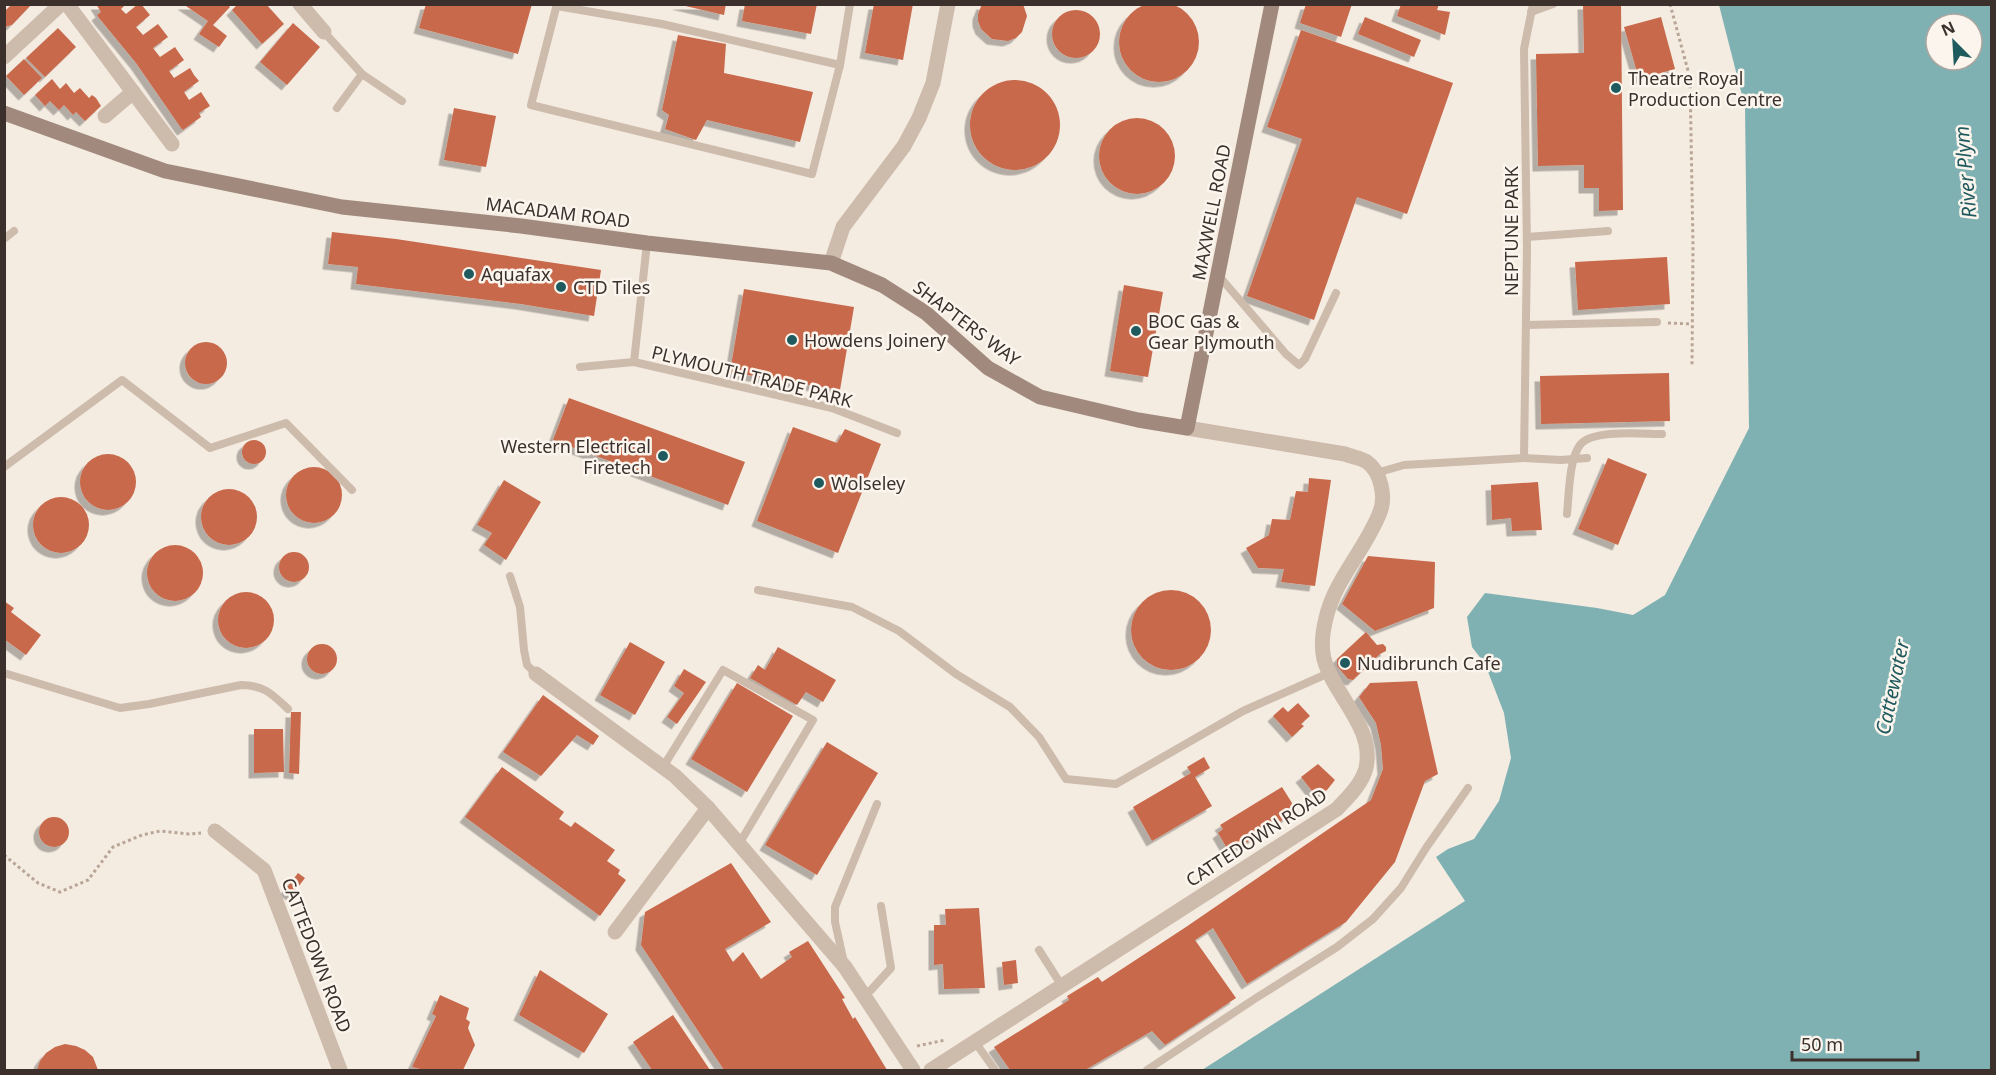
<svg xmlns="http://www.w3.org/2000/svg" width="1996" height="1075" font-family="'Noto Sans',sans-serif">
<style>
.water{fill:#7fb0b2;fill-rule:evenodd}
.building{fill:#c8694b;filter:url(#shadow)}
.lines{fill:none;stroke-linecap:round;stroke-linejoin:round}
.path{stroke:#b9a596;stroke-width:3;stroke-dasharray:3 3;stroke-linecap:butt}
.lane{stroke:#cdbbac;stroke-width:8}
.street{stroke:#cdbbac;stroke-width:15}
.secondary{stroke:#a18a7d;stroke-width:15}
.poi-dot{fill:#1f5a5e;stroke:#fbf5ee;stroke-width:2}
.labels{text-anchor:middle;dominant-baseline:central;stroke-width:5;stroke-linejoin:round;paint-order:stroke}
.poi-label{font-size:18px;fill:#3b302b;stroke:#fbf5ee;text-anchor:start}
.street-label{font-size:18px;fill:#3b302b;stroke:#fbf5ee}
.water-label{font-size:20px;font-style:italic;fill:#1f5a5e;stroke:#fbf5ee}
</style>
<defs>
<filter id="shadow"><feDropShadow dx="-5.5" dy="5.5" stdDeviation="0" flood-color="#0004"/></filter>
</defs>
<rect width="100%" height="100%" fill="#f4ebe1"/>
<path class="water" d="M1719,5h272v1065h-789l263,-169 -29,-44 12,-8 26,-10 25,-38 12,-43 -7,-45 -19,-49 -13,-17 -5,-30 18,-24 112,15 36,7 32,-20 84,-167 -4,-321zM1936,24h36v36h-36z"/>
<g class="building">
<circle cx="1159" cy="42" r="40"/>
<polygon points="12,4 32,4 12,25 4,27 4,12"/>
<polygon points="96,4 126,4 121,9 126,14 138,4 141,4 150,15 136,27 143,35 158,24 168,37 153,48 160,57 175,47 179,53 184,60 169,71 174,78 190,68 194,75 199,81 184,92 189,100 201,92 210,106 199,113 201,117 183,130 181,128 136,63 99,18 97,15 101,12"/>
<polygon points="183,4 227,4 230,7 213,25 227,36 219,47 199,34 208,21"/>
<polygon points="238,4 266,4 284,24 262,44 232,10"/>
<polygon points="426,4 532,4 518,54 419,28"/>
<polygon points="677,4 726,4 724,15"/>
<polygon points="745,4 817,4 811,34 742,21"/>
<polygon points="874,4 913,4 903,60 865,53"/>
<polygon points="982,4 1023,4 1027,16 1022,32 1016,38 1008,41 992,39 981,29 978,21 978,14"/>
<polygon points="1306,4 1352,4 1341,37 1300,23"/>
<polygon points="1401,4 1439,4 1437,10 1450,12 1445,35 1397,16"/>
<polygon points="1583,4 1621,4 1623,210 1599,211 1599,188 1584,188 1584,165 1538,166 1536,54 1584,53"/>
<circle cx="1076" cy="34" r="24"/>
<polygon points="1365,17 1421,40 1414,57 1358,34"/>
<polygon points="1661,17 1675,69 1639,79 1624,27"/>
<polygon points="293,23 320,47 287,85 260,62"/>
<polygon points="58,28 76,47 45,77 26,58"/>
<polygon points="1301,30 1453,83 1407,214 1357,197 1314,320 1247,296 1302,139 1267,127"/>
<polygon points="678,35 726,44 724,73 813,92 800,142 707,120 696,140 665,129 669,115 662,110"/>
<polygon points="24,59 42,78 24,95 6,76"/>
<polygon points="52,79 60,89 66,83 74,93 80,88 89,98 92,95 96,98 101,106 85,121 76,112 73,115 64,105 59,110 50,101 45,106 35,95"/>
<circle cx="1015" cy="125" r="45"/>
<polygon points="454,108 496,116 486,167 444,160"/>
<circle cx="1137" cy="156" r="38"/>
<polygon points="332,232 396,239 601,270 594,316 521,304 356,284 358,267 328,264"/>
<polygon points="1667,257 1670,304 1578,310 1575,262"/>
<polygon points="1124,285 1163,292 1148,377 1110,371"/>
<polygon points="744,289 854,307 840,390 730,372"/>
<circle cx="206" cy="363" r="21"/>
<polygon points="1669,373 1670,421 1541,424 1540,376"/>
<polygon points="569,398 745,462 728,505 553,440"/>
<polygon points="793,427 837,443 845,429 881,444 838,553 757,521"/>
<circle cx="254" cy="452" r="12"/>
<circle cx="108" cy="482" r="28"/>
<polygon points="1608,458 1647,474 1618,545 1578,529"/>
<circle cx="314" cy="495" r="28"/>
<polygon points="1309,478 1331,480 1315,586 1281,582 1284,569 1258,568 1246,548 1269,535 1272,519 1290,520 1296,491 1308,492"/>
<polygon points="504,480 541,502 506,560 484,545 492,533 477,525"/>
<polygon points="1538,482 1542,530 1512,531 1511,518 1492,520 1491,485"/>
<circle cx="229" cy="517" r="28"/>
<circle cx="61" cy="525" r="28"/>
<circle cx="175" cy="573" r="28"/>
<circle cx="294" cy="567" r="15"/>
<polygon points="1368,556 1435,562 1434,608 1375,631 1342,604"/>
<circle cx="1171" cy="630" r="40"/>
<circle cx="246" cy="620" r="28"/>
<polygon points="4,601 14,608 11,612 41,635 26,655 4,639"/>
<polygon points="1366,632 1377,645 1383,644 1386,647 1386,651 1380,654 1353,680 1348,679 1337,666 1337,659"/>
<polygon points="630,642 665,662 635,715 600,695"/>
<circle cx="322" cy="659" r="15"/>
<polygon points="778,647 836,680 823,702 806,692 797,705 750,678 758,665 765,670"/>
<polygon points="684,669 706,682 677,724 667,717 684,693 674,686"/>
<polygon points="1417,681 1438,774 1425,781 1395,862 1346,922 1247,984 1213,928 1195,940 1236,998 1165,1045 1152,1031 1085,1070 1010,1070 994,1047 1069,1000 1067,996 1098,977 1102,982 1186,927 1371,800 1383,769 1381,745 1376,723 1359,697 1370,683"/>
<polygon points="737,683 793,716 747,792 691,759"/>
<polygon points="543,695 599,736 593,745 577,735 541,776 503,752"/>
<polygon points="1298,703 1310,716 1301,724 1304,726 1292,737 1273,716 1283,707 1288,712"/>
<polygon points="291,712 301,712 299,774 289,773"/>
<polygon points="254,729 283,729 284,772 254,773"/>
<polygon points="827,742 878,773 817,875 765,845"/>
<polygon points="1204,757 1210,768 1195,777 1212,806 1152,841 1133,807 1191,773 1187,767"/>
<polygon points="1318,764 1335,780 1327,790 1316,796 1301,777"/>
<polygon points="502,767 564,812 559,819 571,827 575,822 615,850 607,861 620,870 618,874 626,880 600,916 465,817"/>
<polygon points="1282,787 1297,811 1239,847 1236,844 1228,850 1218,833 1223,829 1220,825"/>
<circle cx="54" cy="832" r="15"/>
<polygon points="731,863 771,922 725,949 733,962 743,952 761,979 792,957 789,952 808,941 845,998 842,999 853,1019 855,1017 887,1070 724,1070 641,945 645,912"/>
<polygon points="298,873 305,878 292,895 285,890"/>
<polygon points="979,908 985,988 944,989 943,964 934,965 934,925 946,925 945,909"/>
<polygon points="1016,960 1018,983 1004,985 1002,962"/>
<polygon points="540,970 608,1014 584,1053 519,1015"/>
<polygon points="440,995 469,1008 466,1019 470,1022 468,1028 475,1045 463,1070 420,1070 420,1069 412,1067 436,1016 432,1014"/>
<polygon points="673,1015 710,1070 652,1070 633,1042"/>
<polygon points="65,1044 76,1046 85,1050 93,1057 98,1070 37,1070 40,1061 46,1053 55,1047"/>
</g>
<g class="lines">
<g class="path">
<polyline points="1670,4 1690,78 1693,246 1692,366"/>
<polyline points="1668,323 1692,324"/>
<polyline points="4,855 38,883 60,892 88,880 113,847 142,835 160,831 189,834 201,833"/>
<polyline points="917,1046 945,1040"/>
</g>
<g class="lane">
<polyline points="557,4 531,105 812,174 840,65 850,4"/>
<polyline points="557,6 662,24 840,65"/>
<polyline points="1531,12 1553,4"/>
<polyline points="324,32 362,74 402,101"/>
<polyline points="337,108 362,74"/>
<polyline points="1527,237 1608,231"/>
<polyline points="4,239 14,231"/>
<polyline points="647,243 634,362 832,408 897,433"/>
<polyline points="1219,276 1286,354 1299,365 1305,359 1336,293"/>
<polyline points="1526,325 1657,322"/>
<polyline points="580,367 634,362"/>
<polyline points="1524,458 1561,460 1587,458"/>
<polyline points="4,467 122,380 210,448 286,423 352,490"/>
<polyline points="1376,473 1404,465 1524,458 1527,248 1524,49 1533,4"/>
<path d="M1567,514c2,-19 2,-55 13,-69 12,-16 63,-11 82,-11"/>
<polyline points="510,576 520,607 524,650 527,665 536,674"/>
<polyline points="758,590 852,607 899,631 956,674 1010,707 1039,737 1066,779 1116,784 1243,711 1329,673"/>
<path d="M4,673l116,35 29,-4 92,-19c23,0 31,9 47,24"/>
<polyline points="663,767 723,670 813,720 739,844"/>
<polyline points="1039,950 1062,986"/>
<polyline points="843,958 835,922 835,907 877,804"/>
<polyline points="863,996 871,990 891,968 881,906"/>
<polyline points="975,1042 995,1070"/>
<polyline points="1147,1070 1256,998 1337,947 1373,919 1401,888 1426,848 1468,788"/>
</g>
<g class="street">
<polyline points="67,4 172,144"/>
<polyline points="300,4 324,32"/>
<polyline points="4,57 61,4"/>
<polyline points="105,116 133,92"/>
<polyline points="831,263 843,227 904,146 919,118 933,83 948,4"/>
<polyline points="536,674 675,776 708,808 845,967 913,1070"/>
<polyline points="215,831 264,870 340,1070"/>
<polyline points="615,932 708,808"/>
<path d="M931,1070l406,-261c11,-12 25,-25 29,-41 9,-41 -32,-72 -42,-109 -3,-12 -1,-29 2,-41 9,-39 40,-69 54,-106 6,-15 1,-40 -13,-50 -5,-4 -15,-5 -22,-8l-158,-26"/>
</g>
<polyline class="secondary" points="4,113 165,171 342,207 521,226 647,243 831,263 882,285 926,313 988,368 1040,397 1138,420 1187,428 1272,4"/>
</g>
<g class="poi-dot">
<circle cx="1616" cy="88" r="6"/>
<circle cx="469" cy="274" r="6"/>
<circle cx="561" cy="287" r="6"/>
<circle cx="1136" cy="331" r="6"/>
<circle cx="792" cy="340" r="6"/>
<circle cx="663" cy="456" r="6"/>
<circle cx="819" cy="483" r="6"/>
<circle cx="1345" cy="663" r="6"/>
</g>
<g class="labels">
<g class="poi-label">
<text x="1628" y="78">Theatre Royal<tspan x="1628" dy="21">Production Centre</tspan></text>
<text x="481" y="274">Aquafax</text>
<text x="573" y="287">CTD Tiles</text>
<text x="1148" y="321">BOC Gas &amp;<tspan x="1148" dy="21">Gear Plymouth</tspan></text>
<text x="804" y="340">Howdens Joinery</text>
<text x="651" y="446" text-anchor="end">Western Electrical<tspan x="651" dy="21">Firetech</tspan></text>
<text x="831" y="483">Wolseley</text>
<text x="1357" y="663">Nudibrunch Cafe</text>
</g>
<g class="street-label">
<text transform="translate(558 212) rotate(7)">MACADAM ROAD</text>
<text transform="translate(1211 212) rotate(-79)">MAXWELL ROAD</text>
<text transform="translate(1511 231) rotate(-90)">NEPTUNE PARK</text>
<text transform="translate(967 323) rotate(37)">SHAPTERS WAY</text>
<text transform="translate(752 376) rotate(14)">PLYMOUTH TRADE PARK</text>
<text transform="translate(1256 837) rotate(-33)">CATTEDOWN ROAD</text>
<text transform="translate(317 955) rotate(69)">CATTEDOWN ROAD</text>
</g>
<g class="water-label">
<text transform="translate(1965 172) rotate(-95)">River Plym</text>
<text transform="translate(1892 687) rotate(-78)">Cattewater</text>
</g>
</g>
<rect width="1996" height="1075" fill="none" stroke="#3b302b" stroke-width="12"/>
<g transform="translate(1954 42) rotate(336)"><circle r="28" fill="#fbf5ee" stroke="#aea6a0" stroke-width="1.5"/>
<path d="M0-4.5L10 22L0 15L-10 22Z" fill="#1f5a5e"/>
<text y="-9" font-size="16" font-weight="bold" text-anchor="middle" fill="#3b302b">N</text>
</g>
<path d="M1792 1051v9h126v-9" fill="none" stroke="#3b302b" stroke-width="3"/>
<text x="1801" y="1051" font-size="18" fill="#3b302b" stroke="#fbf5ee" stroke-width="4.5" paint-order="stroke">50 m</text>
</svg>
